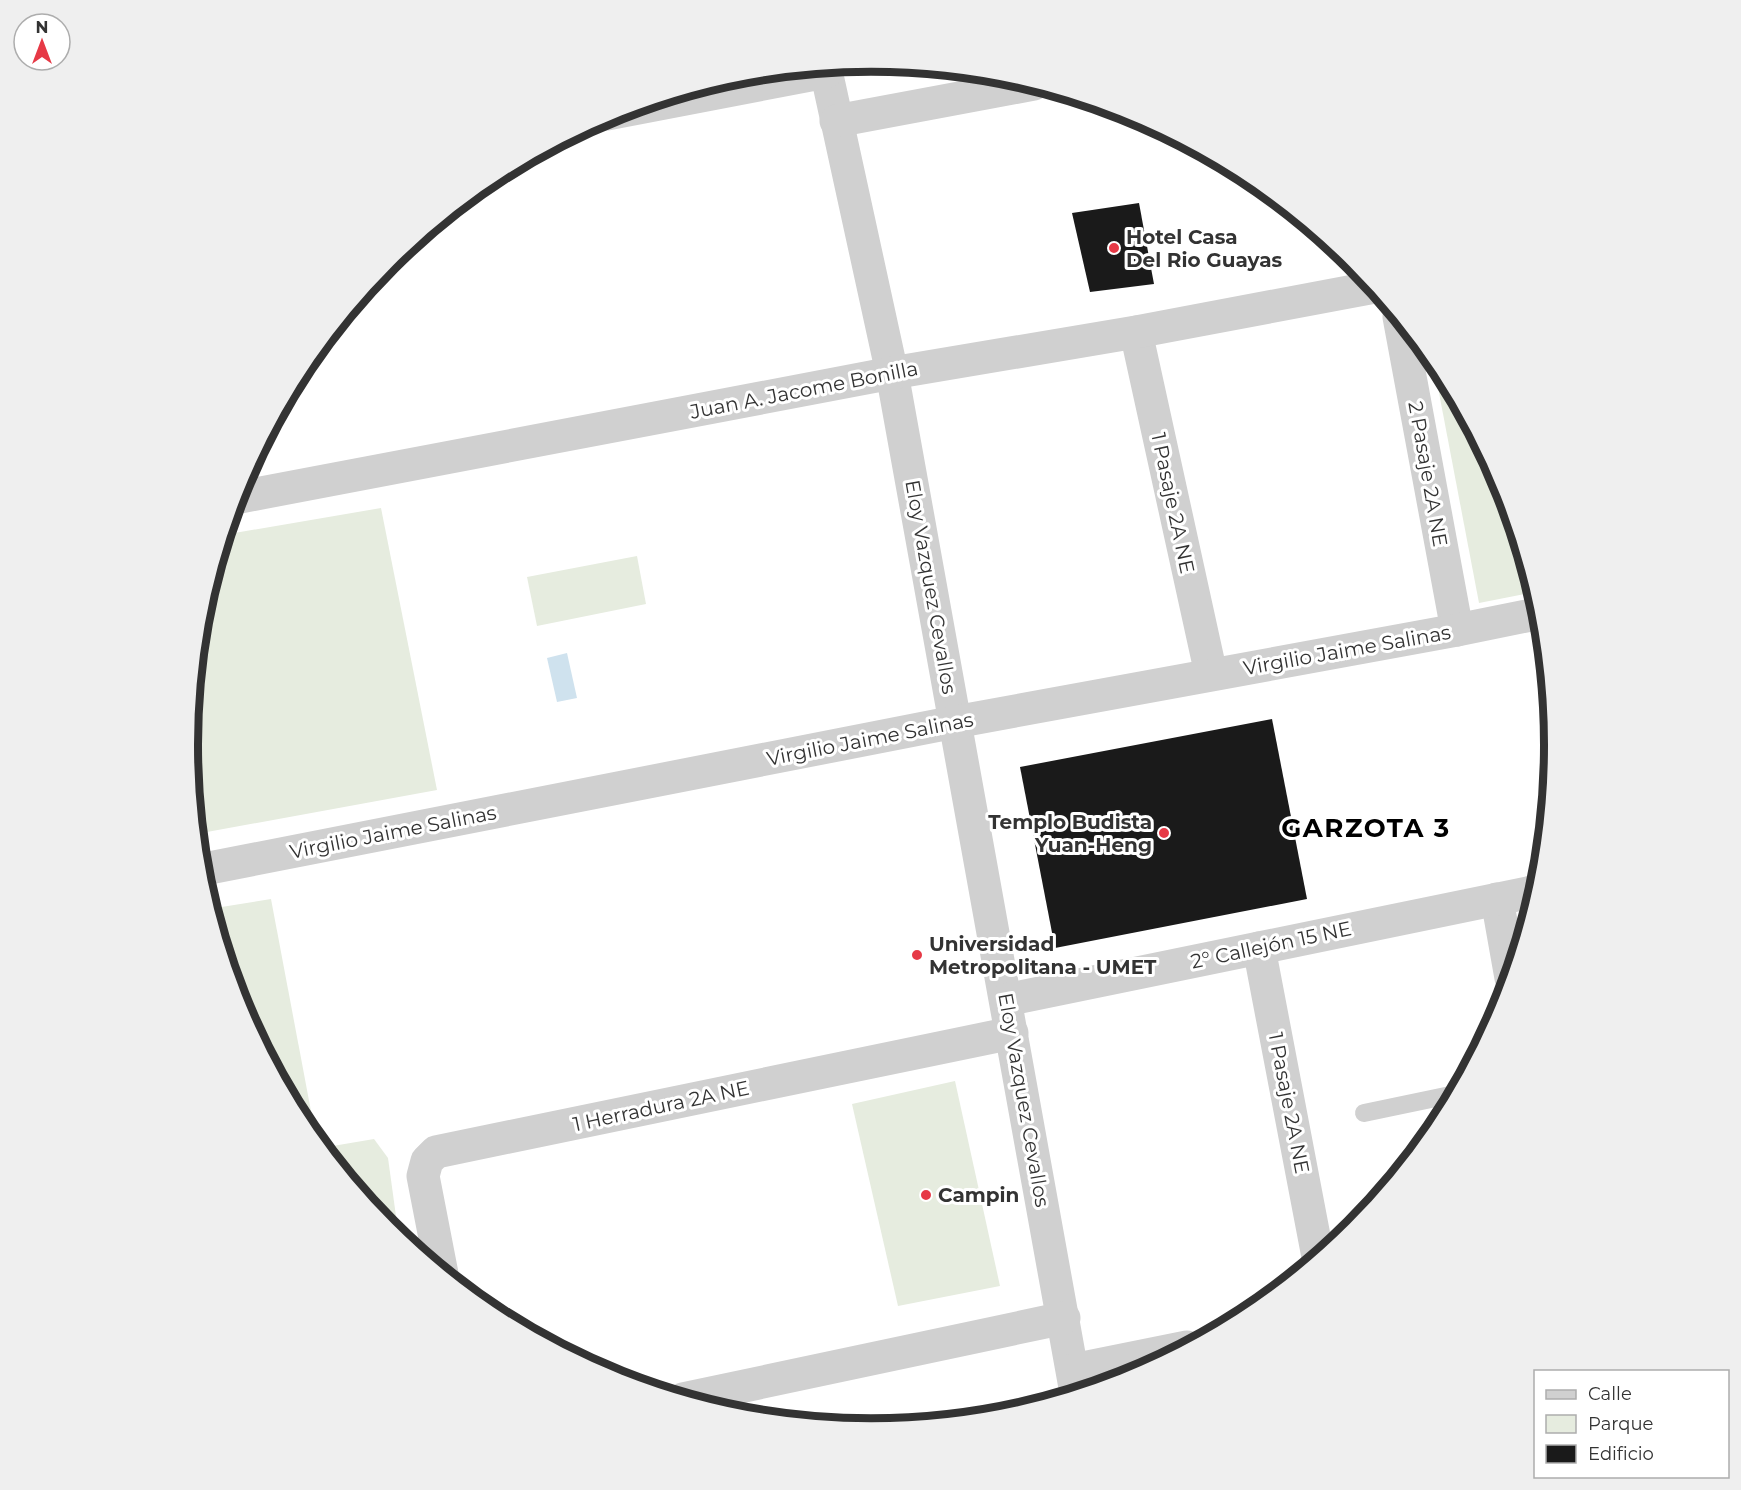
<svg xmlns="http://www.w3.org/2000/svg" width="1741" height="1490" font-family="Montserrat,sans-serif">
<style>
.green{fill:#e6ecdf}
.water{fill:#cfe2ee}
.building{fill:#1a1a1a}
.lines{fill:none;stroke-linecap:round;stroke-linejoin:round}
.path{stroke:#cdcdcd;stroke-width:4;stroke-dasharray:3 3;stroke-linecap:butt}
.lane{stroke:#d0d0d0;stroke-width:18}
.street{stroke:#d0d0d0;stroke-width:33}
.poi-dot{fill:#e63946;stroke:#fff;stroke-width:2}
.labels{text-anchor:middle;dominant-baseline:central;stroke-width:6;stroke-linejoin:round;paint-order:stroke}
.poi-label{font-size:20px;font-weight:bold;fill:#333;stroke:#fff;text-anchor:start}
.street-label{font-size:20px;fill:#333;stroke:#fff}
.district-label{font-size:26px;font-weight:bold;letter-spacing:1.5px;fill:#000;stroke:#fff}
.rim{fill:none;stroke:#333;stroke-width:8}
</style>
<rect width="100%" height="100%" fill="#fff"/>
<g class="green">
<polygon points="1432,356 1439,366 1502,484 1535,592 1479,603"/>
<polygon points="381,508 437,790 196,834 187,745 200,611 223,535"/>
<polygon points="637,556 646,604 537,626 527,577"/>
<polygon points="271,899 314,1127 306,1129 239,1006 209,909"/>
<polygon points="955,1081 1000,1286 898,1306 852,1104"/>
<polygon points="374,1139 388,1158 399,1238 387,1228 321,1148"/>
</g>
<polygon class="water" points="567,653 577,698 557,702 547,658"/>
<g class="building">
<polygon points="1139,203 1154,284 1090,292 1072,213"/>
<polygon points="1272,719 1307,899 1055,948 1020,767"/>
</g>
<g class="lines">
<g class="path">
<polyline points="187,741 204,838"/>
<polyline points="215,898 230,977"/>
</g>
<polyline class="lane" points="1364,1113 1455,1094"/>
<g class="street">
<polyline points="825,66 892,373 1076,1393"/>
<polyline points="607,114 826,72"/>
<polyline points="836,121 1034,84"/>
<polyline points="1399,317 1457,630"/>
<polyline points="1136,332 1211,674"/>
<polyline points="235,498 892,373 1136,332 1375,287"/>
<polyline points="199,870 955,722 1457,630 1541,613"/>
<polyline points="1497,899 1511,978"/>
<polyline points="1259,948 1318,1257"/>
<polyline points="1006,1000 1537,891"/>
<polyline points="442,1274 423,1176 427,1161 436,1152 1012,1033"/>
<polyline points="1073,1370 1187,1347"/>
<polyline points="683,1399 1064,1318"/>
</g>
</g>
<g class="poi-dot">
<circle cx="1114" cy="248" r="6"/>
<circle cx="1164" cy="833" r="6"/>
<circle cx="917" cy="955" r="6"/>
<circle cx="926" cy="1195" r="6"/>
</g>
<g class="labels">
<g class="poi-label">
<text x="1126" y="237">Hotel Casa<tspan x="1126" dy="23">Del Rio Guayas</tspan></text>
<text x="1152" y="822" text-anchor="end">Templo Budista<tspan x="1152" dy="23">Yuan-Heng</tspan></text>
<text x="929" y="944">Universidad<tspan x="929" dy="23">Metropolitana - UMET</tspan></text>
<text x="938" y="1195">Campin</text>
</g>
<g class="street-label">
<text transform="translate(804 390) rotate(-11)">Juan A. Jacome Bonilla</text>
<text transform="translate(1428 474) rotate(80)">2 Pasaje 2A NE</text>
<text transform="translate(1173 503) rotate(78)">1 Pasaje 2A NE</text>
<text transform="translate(931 587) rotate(80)">Eloy Vazquez Cevallos</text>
<text transform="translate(1347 650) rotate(-10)">Virgilio Jaime Salinas</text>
<text transform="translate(870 739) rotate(-11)">Virgilio Jaime Salinas</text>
<text transform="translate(393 832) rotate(-11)">Virgilio Jaime Salinas</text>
<text transform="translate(1271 945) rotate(-12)">2° Callejón 15 NE</text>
<text transform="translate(1024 1100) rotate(80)">Eloy Vazquez Cevallos</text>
<text transform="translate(1289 1103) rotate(79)">1 Pasaje 2A NE</text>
<text transform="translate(661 1106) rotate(-12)">1 Herradura 2A NE</text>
</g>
<g class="district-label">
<text x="1366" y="828">GARZOTA 3</text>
</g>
</g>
<path d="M0 0H1741V1490H0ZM198 745a673 673 0 1 1 1346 0a673 673 0 1 1-1346 0Z" fill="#efefef" fill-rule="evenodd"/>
<path class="rim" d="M198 745a673 673 0 1 1 1346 0a673 673 0 1 1-1346 0Z"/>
<rect x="1534" y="1370" width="195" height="108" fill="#ffffff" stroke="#adadad" stroke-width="1.5"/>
<rect x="1546" y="1390" width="30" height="9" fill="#d0d0d0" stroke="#adadad" stroke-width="1.5"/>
<text x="1588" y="1400" font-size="18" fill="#333333">Calle</text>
<rect x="1546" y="1415" width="30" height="18" fill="#e6ecdf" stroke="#adadad" stroke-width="1.5"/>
<text x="1588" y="1430" font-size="18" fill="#333333">Parque</text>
<rect x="1546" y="1445" width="30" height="18" fill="#1a1a1a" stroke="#adadad" stroke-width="1.5"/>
<text x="1588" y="1460" font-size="18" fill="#333333">Edificio</text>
<g transform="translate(42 42)"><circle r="28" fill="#ffffff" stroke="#adadad" stroke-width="1.5"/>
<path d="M0-4.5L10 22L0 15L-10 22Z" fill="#e63946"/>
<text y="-9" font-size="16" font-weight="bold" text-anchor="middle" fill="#333333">N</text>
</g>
</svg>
